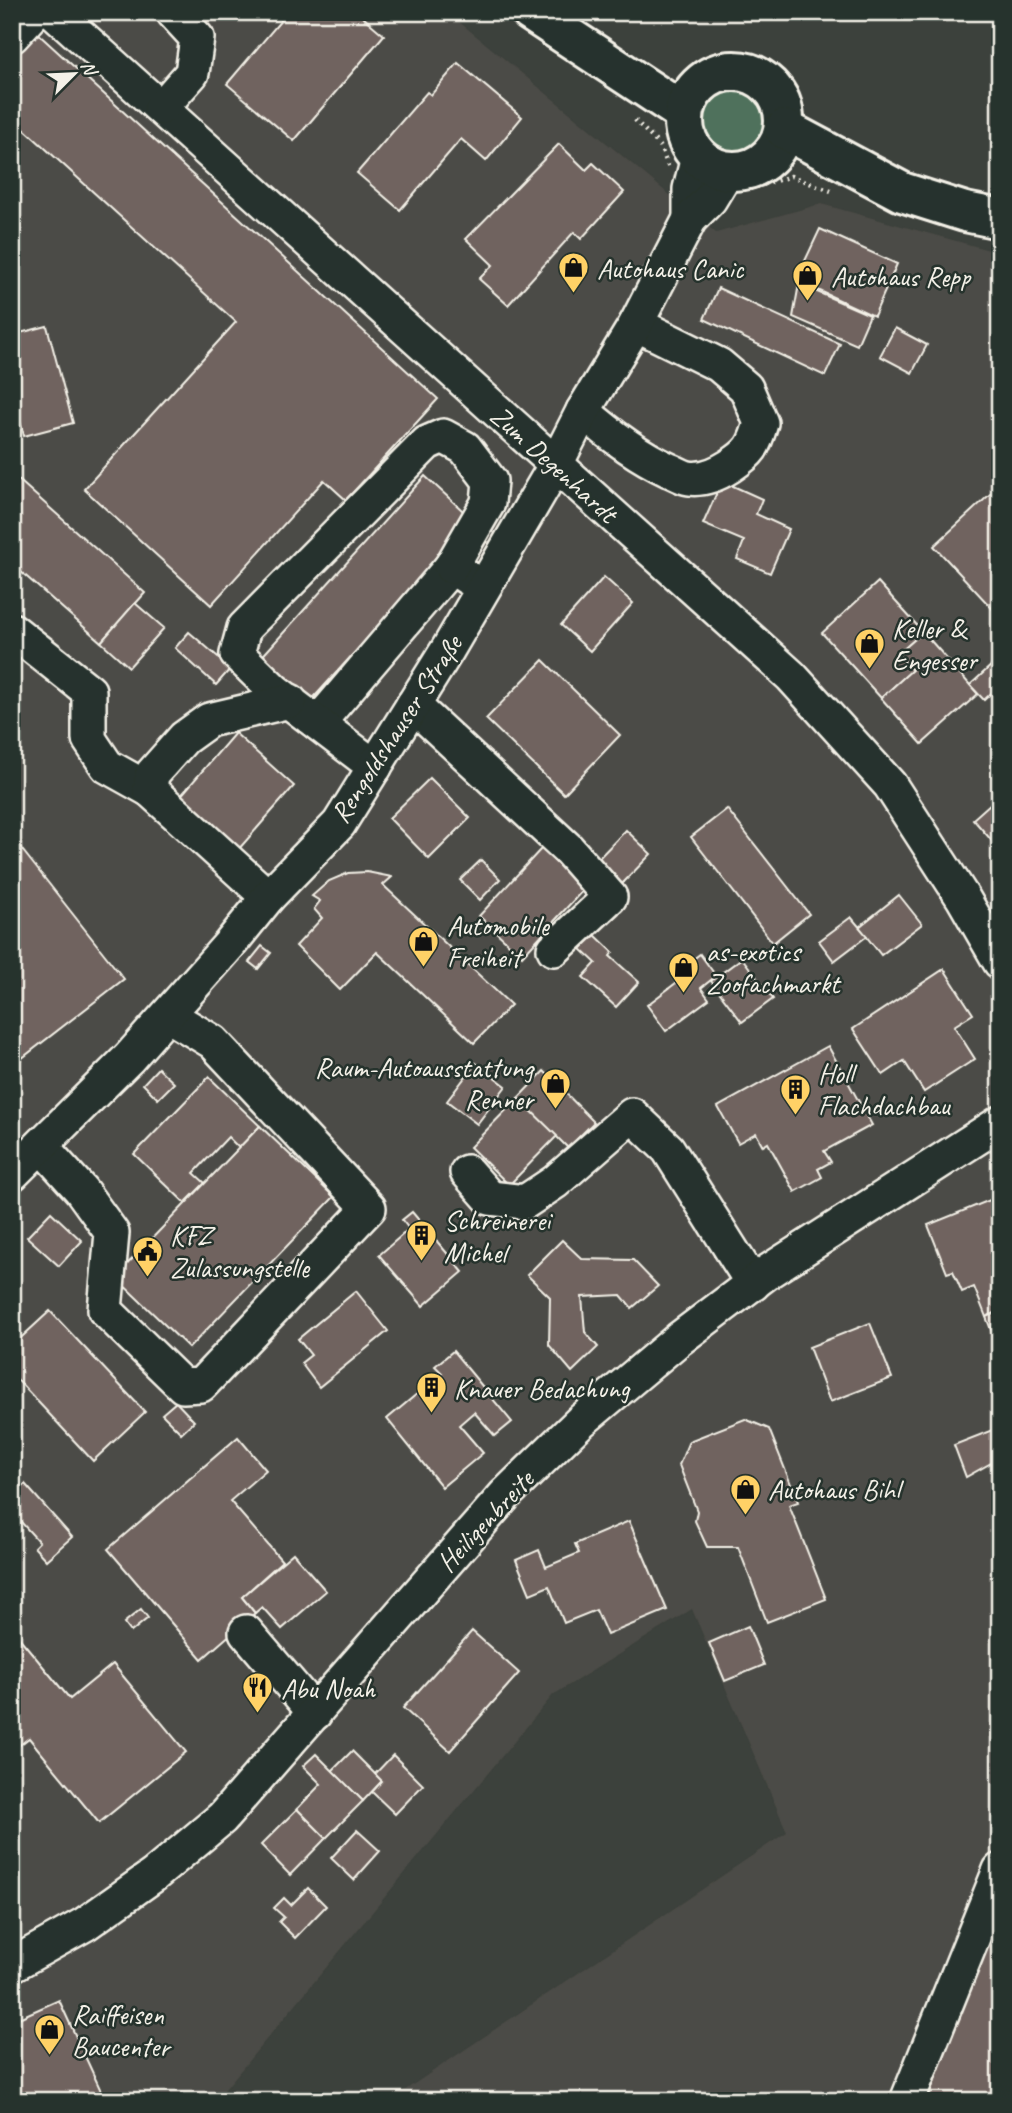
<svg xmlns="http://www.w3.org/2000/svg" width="1012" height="2113" font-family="Caveat,sans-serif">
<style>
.built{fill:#4c4b46}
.green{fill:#50715b;stroke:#a2b1a2;stroke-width:2}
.building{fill:#70635e;stroke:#f4f1e8;stroke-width:2}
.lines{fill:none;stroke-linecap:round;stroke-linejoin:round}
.minor-casing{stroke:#f4f1e8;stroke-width:38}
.major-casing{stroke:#f4f1e8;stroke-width:44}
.path{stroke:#f4f1e8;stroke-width:4.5;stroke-dasharray:2 5;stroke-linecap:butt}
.minor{stroke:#26332d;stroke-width:33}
.major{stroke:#26332d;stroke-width:38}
.labels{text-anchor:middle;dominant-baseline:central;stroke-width:5;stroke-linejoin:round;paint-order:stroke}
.poi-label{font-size:28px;fill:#f4f1e8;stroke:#26332d;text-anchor:start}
.street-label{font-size:28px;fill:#f4f1e8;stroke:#26332d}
</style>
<rect width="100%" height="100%" fill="#3c413c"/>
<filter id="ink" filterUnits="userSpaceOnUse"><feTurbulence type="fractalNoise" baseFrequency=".0143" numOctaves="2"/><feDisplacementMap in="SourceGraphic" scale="14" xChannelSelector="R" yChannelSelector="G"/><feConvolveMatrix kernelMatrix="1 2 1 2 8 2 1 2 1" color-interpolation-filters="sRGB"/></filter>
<g filter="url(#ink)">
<polygon class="built" points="12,12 447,12 716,233 821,204 1000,253 1000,2101 389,2101 787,1832 692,1609 553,1695 215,2101 12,2101"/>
<circle class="green" cx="731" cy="120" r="36"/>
<g class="building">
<polygon points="288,12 357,12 384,35 294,141 227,84"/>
<polygon points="36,32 438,399 346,500 324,480 211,605 84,489 236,322 12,118 12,58"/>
<polygon points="458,63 522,117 486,161 461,139 400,210 357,173 427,92 431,95"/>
<polygon points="559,144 586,170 593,163 624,192 581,239 574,232 508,305 479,279 493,265 466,239"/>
<polygon points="820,229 897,264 874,316 796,280"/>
<polygon points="799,284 870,315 857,345 793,317"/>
<polygon points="718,288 840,344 825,376 704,319"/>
<polygon points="47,326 73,423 24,436 12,392 12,335"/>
<polygon points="895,328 927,345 912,373 880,356"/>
<polygon points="12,474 145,593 101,642 12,564"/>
<polygon points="425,476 474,521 307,705 258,661"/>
<polygon points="722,481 762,499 756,514 789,529 770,573 737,559 744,541 703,524"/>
<polygon points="1000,485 1000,617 934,546"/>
<polygon points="604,577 633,603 590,651 561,625"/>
<polygon points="878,582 923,632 898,654 912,670 881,698 822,633"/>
<polygon points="135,603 164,628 129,667 101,642"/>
<polygon points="189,632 231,668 216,685 175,648"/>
<polygon points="923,632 978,694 922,744 881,698 912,670 898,654"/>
<polygon points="543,660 620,735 564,794 486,719"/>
<polygon points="993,664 1000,671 1000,685 984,700 970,685"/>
<polygon points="235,733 294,786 238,850 179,798"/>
<polygon points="430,778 470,818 429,859 389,818"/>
<polygon points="1000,795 1000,848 999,849 973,819"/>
<polygon points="727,809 809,914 773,943 691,837"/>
<polygon points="626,830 651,854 621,885 596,861"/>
<polygon points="12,837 124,979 17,1062 12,1056"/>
<polygon points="541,849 584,889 522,956 479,916"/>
<polygon points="481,860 500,879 480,900 460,880"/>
<polygon points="367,872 392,877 383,885 511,1005 474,1043 377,952 340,990 296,946 322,918 314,909 320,901 312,896 329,881 348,873"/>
<polygon points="899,895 922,924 881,955 859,927"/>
<polygon points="851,917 867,936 834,961 819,941"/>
<polygon points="594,934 613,952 610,956 639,982 616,1007 583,977 596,963 581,949"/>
<polygon points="262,946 271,953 258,969 249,962"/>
<polygon points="700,954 716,976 701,988 709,999 666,1031 647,1005 693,970 688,963"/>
<polygon points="742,958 773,999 742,1022 711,981"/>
<polygon points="944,969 973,1014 954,1026 975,1059 924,1092 904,1061 883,1075 853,1029"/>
<polygon points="828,1046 872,1125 824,1151 831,1162 818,1169 822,1177 795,1192 768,1143 763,1146 756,1133 738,1143 718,1107"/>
<polygon points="476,1063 506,1086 477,1124 447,1101"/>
<polygon points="158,1068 174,1083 158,1099 143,1084"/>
<polygon points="544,1071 594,1122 568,1148 518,1098"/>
<polygon points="209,1077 260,1126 239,1148 228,1137 194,1173 205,1183 185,1203 134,1154"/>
<polygon points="518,1098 557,1136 509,1185 470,1147"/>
<polygon points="260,1126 334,1197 189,1348 115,1277"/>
<polygon points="1000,1196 1000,1311 986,1317 974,1287 962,1292 953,1271 947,1273 928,1225"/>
<polygon points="51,1212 82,1241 59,1266 27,1237"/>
<polygon points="412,1212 463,1272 423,1306 379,1255 409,1229 402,1220"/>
<polygon points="562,1240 582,1259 633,1260 658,1286 632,1308 621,1295 582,1297 585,1332 598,1347 572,1372 549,1345 550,1297 527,1275"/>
<polygon points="356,1291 388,1331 319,1387 301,1363 311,1355 298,1339"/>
<polygon points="50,1311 145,1412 93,1461 12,1374 12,1346"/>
<polygon points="1000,1311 1000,1352 986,1317"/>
<polygon points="870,1323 892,1378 830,1402 809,1347"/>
<polygon points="453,1351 512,1422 495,1436 474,1412 459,1425 483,1453 442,1487 387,1419 442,1373 435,1366"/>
<polygon points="176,1402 194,1421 181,1433 162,1414"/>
<polygon points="745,1419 769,1429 798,1502 789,1505 826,1599 767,1622 738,1547 707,1547 695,1521 697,1511 679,1465 689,1441"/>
<polygon points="995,1429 1000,1441 1000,1458 966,1477 954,1445"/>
<polygon points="238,1437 266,1470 230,1501 282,1561 242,1597 255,1613 202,1659 108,1549"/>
<polygon points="25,1484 72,1537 46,1560 34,1547 39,1542 12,1512 12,1496"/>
<polygon points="629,1521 667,1610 607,1635 596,1610 564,1623 549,1586 530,1594 516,1560 539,1550 546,1567 579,1553 575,1544"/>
<polygon points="293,1553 326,1591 282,1629 262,1607 255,1613 242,1597"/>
<polygon points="141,1609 148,1618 131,1632 124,1623"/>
<polygon points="748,1626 764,1665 725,1681 709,1643"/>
<polygon points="12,1629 70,1699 113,1664 186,1752 99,1823 29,1738 12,1751"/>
<polygon points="472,1631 519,1673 450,1751 403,1708"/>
<polygon points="352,1751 382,1781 363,1801 332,1771"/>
<polygon points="316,1754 363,1801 326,1838 297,1809 321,1784 303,1766"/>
<polygon points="393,1755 423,1785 395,1814 372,1792 382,1781 375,1774"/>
<polygon points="297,1809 326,1838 290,1875 261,1845"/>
<polygon points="357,1830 380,1851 354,1880 331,1858"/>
<polygon points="308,1888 326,1906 295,1938 279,1922 284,1917 274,1908 284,1898 291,1905"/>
<polygon points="1000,1907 1000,2101 927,2101"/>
<polygon points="59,2000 102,2093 87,2101 12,2101 12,2021"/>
</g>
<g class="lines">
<defs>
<g id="minor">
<polyline points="54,12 791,676 890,785 963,898 1000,962"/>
<polyline points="12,36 34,12"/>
<polyline points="161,108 192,73 197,38 173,12"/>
<polyline points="690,219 690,189 698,157"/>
<path d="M583,411c26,23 54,44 86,59 6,2 13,7 20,8 14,2 30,-5 41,-12 21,-14 24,-19 31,-43l-15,-35 -27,-23 -83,-41"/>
<polyline points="12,630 89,691 89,739 107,766 150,790"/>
<polyline points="413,705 568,849 610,897 554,949"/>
<polyline points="318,723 451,567 468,578"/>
<polyline points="375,767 274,690 237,654 244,628 427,443 443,436 465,448 490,481 488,503 451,567"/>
<polyline points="268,897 150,790 152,774 184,738 209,720 290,701"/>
<polyline points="42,1147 81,1190 112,1233 105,1310 183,1386 201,1385 369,1208 213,1042 168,1015"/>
<polyline points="467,1172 490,1198 525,1202 555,1182 632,1115 668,1149 753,1284"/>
<polyline points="12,1174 129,1058 230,944 268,897 339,824 448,649 555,466 583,411 636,324 690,219 710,199 727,171"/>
<polyline points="246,1632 315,1713"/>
<polyline points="12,1965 85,1924 154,1875 222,1818 505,1495 580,1422 679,1339 769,1271 1000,1123"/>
<polyline points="907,2101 1000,1870"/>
</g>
<g id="major">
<polyline points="531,12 684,113"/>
<circle cx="734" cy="121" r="50"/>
<polyline points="784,129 902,192 965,212 1000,219"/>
</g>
</defs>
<use href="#minor" class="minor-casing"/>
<use href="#major" class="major-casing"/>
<g class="path">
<polyline points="487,12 504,24"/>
<polyline points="635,120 660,146 668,166"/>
<polyline points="750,189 791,176 831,191"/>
</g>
<use href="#minor" class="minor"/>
<use href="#major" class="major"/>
</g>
</g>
<defs>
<symbol id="shop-pin" viewBox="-11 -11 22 30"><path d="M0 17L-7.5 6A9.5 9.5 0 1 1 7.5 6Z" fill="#ffd166" stroke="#26332d"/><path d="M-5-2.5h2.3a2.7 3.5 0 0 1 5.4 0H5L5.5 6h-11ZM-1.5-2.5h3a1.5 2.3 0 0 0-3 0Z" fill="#111"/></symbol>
<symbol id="building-pin" viewBox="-11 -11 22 30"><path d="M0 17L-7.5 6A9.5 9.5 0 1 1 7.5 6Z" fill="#ffd166" stroke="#26332d"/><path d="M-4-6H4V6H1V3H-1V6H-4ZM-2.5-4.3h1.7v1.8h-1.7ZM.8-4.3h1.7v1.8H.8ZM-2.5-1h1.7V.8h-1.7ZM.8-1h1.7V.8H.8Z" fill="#111"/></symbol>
<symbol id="civic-pin" viewBox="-11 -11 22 30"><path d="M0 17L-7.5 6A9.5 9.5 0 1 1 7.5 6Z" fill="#ffd166" stroke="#26332d"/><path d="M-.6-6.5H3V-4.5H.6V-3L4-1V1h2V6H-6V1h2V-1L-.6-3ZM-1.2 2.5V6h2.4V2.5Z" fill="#111"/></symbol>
<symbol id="restaurant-pin" viewBox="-11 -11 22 30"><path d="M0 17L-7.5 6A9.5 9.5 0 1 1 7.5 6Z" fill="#ffd166" stroke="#26332d"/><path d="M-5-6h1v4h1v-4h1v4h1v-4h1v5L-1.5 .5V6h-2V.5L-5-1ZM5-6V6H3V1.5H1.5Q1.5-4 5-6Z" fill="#111"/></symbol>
</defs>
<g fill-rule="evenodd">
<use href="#shop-pin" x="556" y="250" width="35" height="47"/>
<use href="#shop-pin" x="790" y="258" width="35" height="47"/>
<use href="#shop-pin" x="852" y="626" width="35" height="47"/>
<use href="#shop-pin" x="406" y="924" width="35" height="47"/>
<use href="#shop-pin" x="666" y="950" width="35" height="47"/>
<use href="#shop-pin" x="538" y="1066" width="35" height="47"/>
<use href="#building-pin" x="778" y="1072" width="35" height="47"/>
<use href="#building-pin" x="404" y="1218" width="35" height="47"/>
<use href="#civic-pin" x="130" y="1234" width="35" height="47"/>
<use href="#building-pin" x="414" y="1370" width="35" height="47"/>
<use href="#shop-pin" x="728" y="1472" width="35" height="47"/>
<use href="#restaurant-pin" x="240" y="1670" width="35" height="47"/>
<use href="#shop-pin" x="32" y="2012" width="35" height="47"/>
</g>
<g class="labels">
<g class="poi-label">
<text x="597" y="268">Autohaus Canic</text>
<text x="831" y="276">Autohaus Repp</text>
<text x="892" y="628">Keller &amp;<tspan x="892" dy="32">Engesser</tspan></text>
<text x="447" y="925">Automobile<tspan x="447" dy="32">Freiheit</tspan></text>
<text x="706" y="951">as-exotics<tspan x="706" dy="32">Zoofachmarkt</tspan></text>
<text x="533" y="1067" text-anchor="end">Raum-Autoausstattung<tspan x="533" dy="32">Renner</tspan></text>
<text x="818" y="1073">Holl<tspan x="818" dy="32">Flachdachbau</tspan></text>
<text x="444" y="1220">Schreinerei<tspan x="444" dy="32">Michel</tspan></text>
<text x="170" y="1235">KFZ<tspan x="170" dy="32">Zulassungstelle</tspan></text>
<text x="454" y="1388">Knauer Bedachung</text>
<text x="768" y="1489">Autohaus Bihl</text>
<text x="281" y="1688">Abu Noah</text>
<text x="72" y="2014">Raiffeisen<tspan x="72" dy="32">Baucenter</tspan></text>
</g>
<g class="street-label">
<text transform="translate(554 464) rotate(42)">Zum Degenhardt</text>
<text transform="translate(396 729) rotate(-57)">Rengoldshauser Straße</text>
<text transform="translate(485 1521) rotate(-47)">Heiligenbreite</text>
</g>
</g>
<rect width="1012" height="2113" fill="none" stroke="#26332d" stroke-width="42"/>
<rect x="21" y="21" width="970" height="2071" fill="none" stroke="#f4f1e8" stroke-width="2.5" filter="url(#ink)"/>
<g transform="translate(74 74) rotate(66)" stroke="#26332d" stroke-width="5" paint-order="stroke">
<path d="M0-5L12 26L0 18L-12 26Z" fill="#f4f1e8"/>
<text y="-10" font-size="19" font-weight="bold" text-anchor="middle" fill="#f4f1e8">N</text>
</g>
</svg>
